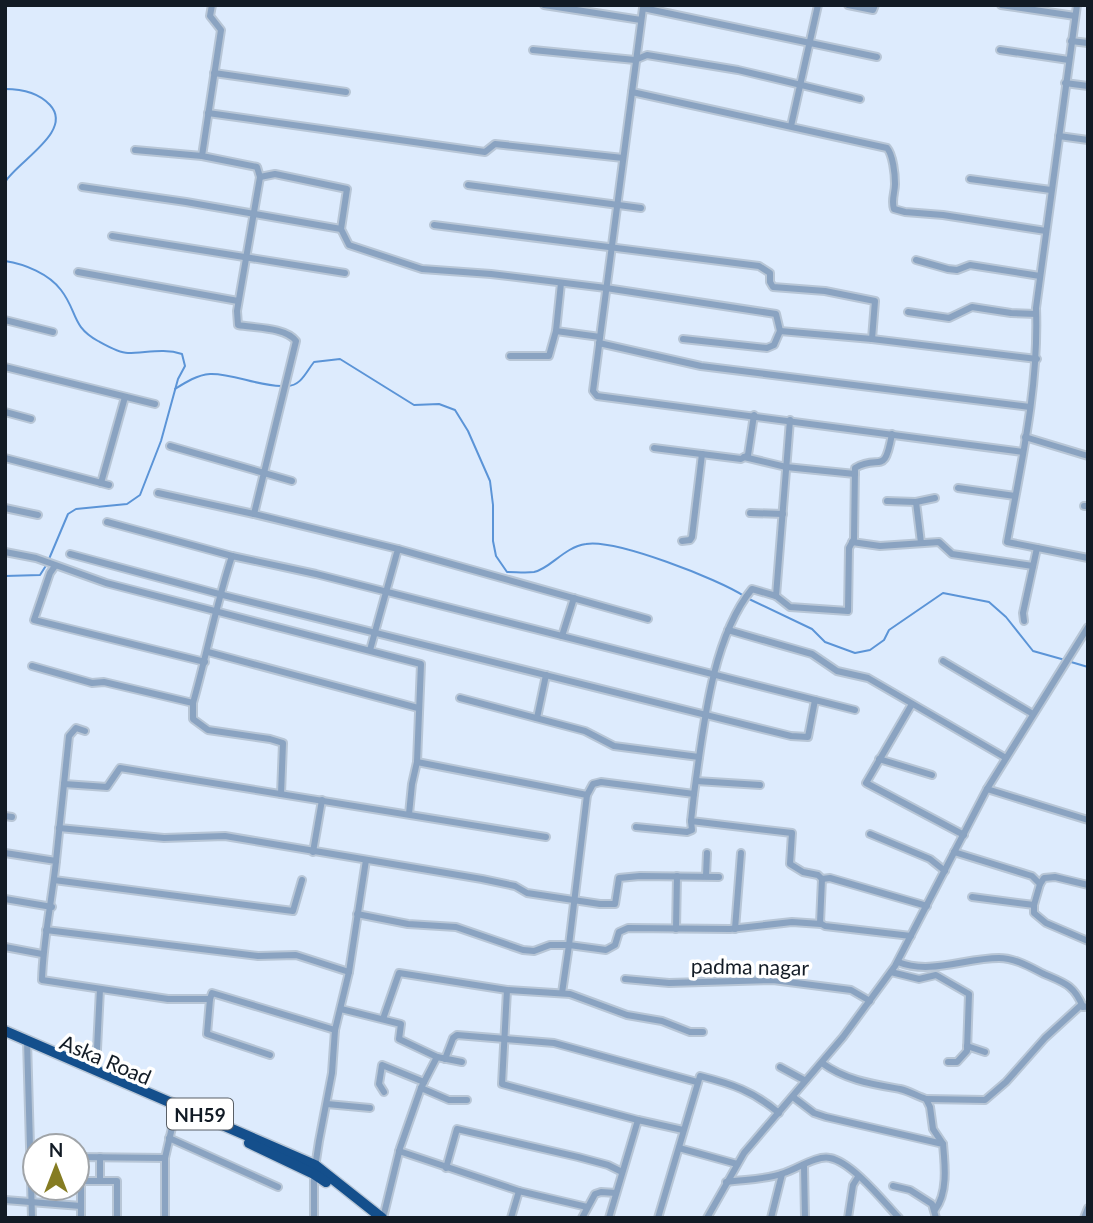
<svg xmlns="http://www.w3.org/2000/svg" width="1093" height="1223" font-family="Lato,sans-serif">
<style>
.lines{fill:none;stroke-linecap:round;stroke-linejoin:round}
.stream{stroke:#5b94d7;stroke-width:2}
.minor-casing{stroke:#b8c6d6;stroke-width:10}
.highway-casing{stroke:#b8c6d6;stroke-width:13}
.minor{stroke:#8aa3c1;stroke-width:6}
.highway{stroke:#144f8c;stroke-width:10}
.labels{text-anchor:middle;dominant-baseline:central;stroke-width:7;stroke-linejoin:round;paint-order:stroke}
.shield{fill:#fff;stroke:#595f66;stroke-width:2}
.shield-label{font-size:19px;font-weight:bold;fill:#121b25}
.street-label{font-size:21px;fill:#121b25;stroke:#fff}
</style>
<rect width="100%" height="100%" fill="#ddebfd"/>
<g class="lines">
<g class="stream">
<path d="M5,89c17,0 33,3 45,16 24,26 -32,56 -45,77"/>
<path d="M5,261c20,3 44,13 56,29 17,22 10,36 37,51 9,5 21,12 30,12 18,0 36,-5 54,1l3,12 -7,13 -17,62 -21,54 -13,9 -51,5 -8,5 -19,45"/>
<path d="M287,386c14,0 19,-14 27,-24l26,-3 74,46 25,-1 16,6 13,21 22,50 3,24v36l3,15 11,16c9,0 19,1 27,0 16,-3 30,-25 52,-28 30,-5 132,35 158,52"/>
<path d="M175,389c11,-7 22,-14 35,-15 21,-1 48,12 71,12"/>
<polyline points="5,576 40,575 47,564"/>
<polyline points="749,599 812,629 825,642 855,653 870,650 884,640 889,630 943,593 989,602 1006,617 1033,651 1065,660"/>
<polyline points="1071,662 1088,667"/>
</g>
<defs>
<g id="minor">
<path d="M212,5l-2,11 11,14 -19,126 55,11 3,10 -23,134 1,14c16,3 48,2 58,16l-42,173 144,35 -28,101"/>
<polyline points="544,5 641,20"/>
<polyline points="848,5 873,10 875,5"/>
<polyline points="1001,5 1075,16"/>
<path d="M1077,5l-41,303c3,79 -15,156 -29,234l81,16"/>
<polyline points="1071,41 1088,43"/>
<polyline points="533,50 635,60 647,55 738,70 860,99"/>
<polyline points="1000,50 1069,60"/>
<polyline points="877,57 643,8 593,391 597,396 1023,452"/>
<polyline points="214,73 346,92"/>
<polyline points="1065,83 1088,86"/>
<path d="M632,92l255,56c6,7 8,26 8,36 0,9 -4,16 -1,25l11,3 38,3 103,16"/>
<polyline points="208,113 485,152 495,144 623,158"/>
<polyline points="791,126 818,5"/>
<polyline points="1059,136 1088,140"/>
<polyline points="135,150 202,156"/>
<polyline points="260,177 275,174 347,189 341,229 349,245 422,269 491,274 606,288 776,314 780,331 774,345 767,348 683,339"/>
<polyline points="970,179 1051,190"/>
<polyline points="468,185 641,208"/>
<polyline points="82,187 186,202 341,229"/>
<polyline points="434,225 759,266 770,273 770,282 773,287 825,291 875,301 872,339"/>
<polyline points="112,236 345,273"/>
<polyline points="916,260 948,269 957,270 970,265 1040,276"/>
<polyline points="78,272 238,301"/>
<polyline points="908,312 949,318 972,307 1011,313 1036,314"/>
<polyline points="5,320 53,332"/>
<polyline points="556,331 600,337"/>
<polyline points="780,331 872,339 1037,359"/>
<polyline points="599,343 701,366 1030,407"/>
<polyline points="510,356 549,356 556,331 561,283"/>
<polyline points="5,367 155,404"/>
<polyline points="5,412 31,419"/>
<polyline points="1025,437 1088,456"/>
<polyline points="170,446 292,481"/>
<polyline points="654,448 741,459 748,455 754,415"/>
<polyline points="744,457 786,467 855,474"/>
<polyline points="5,458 109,485"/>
<polyline points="101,483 125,397"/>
<polyline points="958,488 1015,496"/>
<polyline points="158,493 254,514"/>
<polyline points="887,501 916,502 935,498"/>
<polyline points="916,502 921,543"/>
<polyline points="1084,506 1088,506"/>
<polyline points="5,508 38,515"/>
<polyline points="750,513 783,514"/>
<polyline points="107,522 232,556"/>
<polyline points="682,541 690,540 692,537 702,454"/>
<polyline points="852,542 880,546 939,542 952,554 1033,566"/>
<polyline points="398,549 648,619"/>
<polyline points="5,552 36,558 106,583 421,664 417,762 412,784 409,814"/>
<polyline points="70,554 219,594 791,736 808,737 815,700"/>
<polyline points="55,566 50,573 34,620 205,662"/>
<polyline points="776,596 790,420"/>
<polyline points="1024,621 1023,613 1037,548"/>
<polyline points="728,630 812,654 837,671 868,678 1006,758"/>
<polyline points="562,636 574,598"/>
<polyline points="208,652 418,708"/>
<polyline points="943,661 1033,714"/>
<polyline points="32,666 92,683 104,682 193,703"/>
<polyline points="460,698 585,731 614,746 699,757"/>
<polyline points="912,704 866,783 964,835"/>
<polyline points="537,718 546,675"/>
<polyline points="879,759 932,775"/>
<polyline points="417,762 587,795 569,945 606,950 615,945 619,932 628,928 730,929 792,922 821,924"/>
<polyline points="696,781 760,785"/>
<polyline points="64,784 107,787 120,768 546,837"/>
<polyline points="987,789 1088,820"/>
<path d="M281,794l2,-51 -13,-4 -62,-9 -15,-11v-16c14,-49 23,-99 39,-147l84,18 539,136"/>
<path d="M694,794c9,-63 17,-155 58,-205l24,7 14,11 58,4 1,-63 5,-9 1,-71c25,-15 29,10 37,-34"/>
<polyline points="587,795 593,784 601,782 694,794 691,821 792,833 790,864 803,872 818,875 822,879 820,923 825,926 911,936"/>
<polyline points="5,816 12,817"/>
<polyline points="636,827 687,832 692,830 691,821"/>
<polyline points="59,828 164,838 225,836 482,879 515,886 527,893 600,904 615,904 619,878 640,876 719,877"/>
<polyline points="870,834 930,859 945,871"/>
<polyline points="313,852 322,800"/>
<polyline points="954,852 1032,876 1040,884 1034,905 1034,913 1046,923 1088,941"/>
<path d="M5,853l51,8c-4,40 -13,79 -14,119l126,19h42l2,-6 123,37"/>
<polyline points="56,861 69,736 76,728 85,731"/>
<polyline points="706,876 707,853"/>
<polyline points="822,879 830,878 927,906"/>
<polyline points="54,880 293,911 302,880"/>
<polyline points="1040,884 1044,878 1055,877 1088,885"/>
<polyline points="972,897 1034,905"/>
<polyline points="5,899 52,907"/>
<polyline points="357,914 408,924 456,927 523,950 534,951 550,945 569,945 562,993"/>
<polyline points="676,929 677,876"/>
<polyline points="735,929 741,853"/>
<polyline points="46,930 258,956 296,955 349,972"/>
<polyline points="5,947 42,954"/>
<path d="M898,962c32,13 67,-4 101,-4 16,0 31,9 45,16 21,9 30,11 39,33"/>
<polyline points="891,972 919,979 936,975 969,994 967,1051 957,1062 948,1062"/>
<polyline points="625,979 669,983 773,980 851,990 870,1001"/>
<polyline points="507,990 502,1084 638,1120"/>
<polyline points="210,999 207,1034 270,1055"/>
<polyline points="341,1009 401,1024 399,1039 437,1057 462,1062"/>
<polyline points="383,1019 399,973 507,990 570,994 627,1015 662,1021 690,1032 703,1032"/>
<polyline points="27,1040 32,1218"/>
<polyline points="967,1046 985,1052"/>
<polyline points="445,1059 453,1038 457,1035 554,1043 697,1082"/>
<path d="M822,1063c23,17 50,21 78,26 9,2 17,7 26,10l4,8 3,22 10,15"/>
<polyline points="780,1067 804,1080"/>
<polyline points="96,1069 100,989"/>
<polyline points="421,1088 449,1100 467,1100"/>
<polyline points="384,1092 379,1084 382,1065 424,1082"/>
<path d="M793,1097l21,16 12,4 117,27c2,21 5,49 -8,66"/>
<polyline points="926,1099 985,1100 1006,1082 1045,1038 1080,1006 1088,1007"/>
<polyline points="327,1104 370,1108"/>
<polyline points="169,1138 278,1187"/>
<polyline points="679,1148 737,1164"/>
<polyline points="399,1151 519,1191"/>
<polyline points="77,1157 165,1158"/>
<polyline points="100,1157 100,1181"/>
<polyline points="804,1166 805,1218"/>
<polyline points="446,1168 457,1129 578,1157 608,1165 622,1172"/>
<path d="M726,1182c20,-3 39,-2 58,-9 13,-4 33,-18 46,-15 22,4 54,44 69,60"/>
<polyline points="893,1186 910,1190 932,1204 936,1218"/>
<polyline points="5,1200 81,1206"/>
<polyline points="81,1218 81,1181 117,1181 117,1218"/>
<polyline points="165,1218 165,1158 176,1110"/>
<polyline points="314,1218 314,1174 319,1141 332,1073 335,1030 349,972 366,860"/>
<polyline points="383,1218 400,1148 421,1088 437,1057"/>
<polyline points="511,1218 519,1191 587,1207"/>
<polyline points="582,1218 595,1194 601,1192 616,1193"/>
<polyline points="609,1218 638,1120 683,1130"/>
<path d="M658,1218l42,-142c32,8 53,15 79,37"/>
<polyline points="707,1218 744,1153 843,1037 895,966 987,789 1088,627"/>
<polyline points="771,1218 782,1174"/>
<polyline points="848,1218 853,1185 858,1177"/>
<polyline points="1084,1218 1088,1208"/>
</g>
<g id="highway">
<polyline points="5,1031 315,1165 382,1218"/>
<polyline points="249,1143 314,1174 326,1182"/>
</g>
</defs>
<use href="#minor" class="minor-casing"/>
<use href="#highway" class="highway-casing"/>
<use href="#minor" class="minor"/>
<use href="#highway" class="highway"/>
</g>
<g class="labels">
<rect class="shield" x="167" y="1098.5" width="66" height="31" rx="5"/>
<g class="shield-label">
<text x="200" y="1114">NH59</text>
</g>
<g class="street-label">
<text transform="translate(750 966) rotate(1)">padma nagar</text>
<text transform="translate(106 1059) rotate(23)">Aska Road</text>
</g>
</g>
<rect width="1093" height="1223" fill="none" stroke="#121b25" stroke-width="14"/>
<g transform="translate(56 1167)"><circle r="33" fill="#ffffff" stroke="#a0a4a8" stroke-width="2"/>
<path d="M0-5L12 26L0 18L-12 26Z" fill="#857c22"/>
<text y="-10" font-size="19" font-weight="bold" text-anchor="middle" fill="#121b25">N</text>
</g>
</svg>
